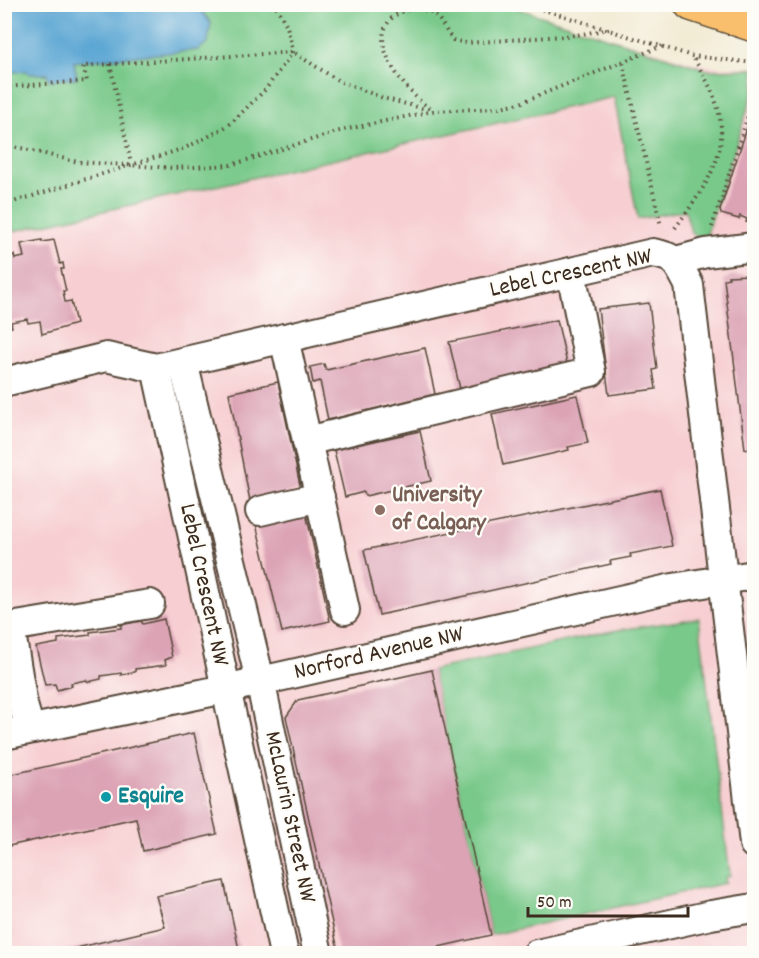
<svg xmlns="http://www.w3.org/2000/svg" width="759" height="958" font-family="Dekko,sans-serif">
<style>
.built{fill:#f7cfd2}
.green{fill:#79c98a;stroke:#5a7a54;stroke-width:1.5}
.water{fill:#5aa6d3;stroke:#4a6878;stroke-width:1.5}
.building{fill:#dca3b5}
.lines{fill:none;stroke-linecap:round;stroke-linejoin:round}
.minor-casing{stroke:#564739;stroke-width:32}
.major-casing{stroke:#564739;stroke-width:36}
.path{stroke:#564739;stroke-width:4;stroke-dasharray:1.5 4.5;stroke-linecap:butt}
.minor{stroke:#fff;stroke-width:28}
.major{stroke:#f9bf6c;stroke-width:33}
.education-dot{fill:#8d6e63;stroke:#fdfcf7;stroke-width:2}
.culture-dot{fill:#0f9aa8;stroke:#fdfcf7;stroke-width:2}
.labels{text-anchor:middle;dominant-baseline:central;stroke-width:4.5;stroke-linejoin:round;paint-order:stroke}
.street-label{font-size:24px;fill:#3b2a1e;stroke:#fdfcf7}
.education-label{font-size:24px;font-weight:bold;fill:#785e54;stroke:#fdfcf7;text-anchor:start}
.culture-label{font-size:24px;font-weight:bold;fill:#0d838f;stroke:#fdfcf7;text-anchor:start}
</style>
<rect width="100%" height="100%" fill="#fdfcf7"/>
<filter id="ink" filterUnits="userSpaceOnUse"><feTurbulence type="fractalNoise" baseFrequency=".0167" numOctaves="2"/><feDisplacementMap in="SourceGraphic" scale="12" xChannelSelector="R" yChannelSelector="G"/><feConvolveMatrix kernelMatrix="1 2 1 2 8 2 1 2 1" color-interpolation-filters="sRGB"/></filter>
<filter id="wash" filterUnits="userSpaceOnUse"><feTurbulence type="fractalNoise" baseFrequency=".008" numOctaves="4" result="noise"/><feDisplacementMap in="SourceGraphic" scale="24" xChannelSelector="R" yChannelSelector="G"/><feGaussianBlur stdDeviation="1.35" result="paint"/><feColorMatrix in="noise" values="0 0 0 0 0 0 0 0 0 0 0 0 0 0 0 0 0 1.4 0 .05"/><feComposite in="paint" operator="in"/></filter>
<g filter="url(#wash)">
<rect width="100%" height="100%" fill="#f2ebd4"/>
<polygon class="built" points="5,5 506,5 694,63 720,67 754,67 754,953 5,954"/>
<g class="green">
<polygon points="4,5 507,5 708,70 754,69 754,90 704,243 691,232 685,210 638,219 614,97 5,233"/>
<polygon points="699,618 730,876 725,877 726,883 491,935 432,670 612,631"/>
</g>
<polygon class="water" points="4,5 197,5 211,23 208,42 198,50 74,62 77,78 49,80 47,74 29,74 27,71 5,73"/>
<g id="blocks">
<g class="building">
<polygon points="752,113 754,113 754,225 746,222 747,219 740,216 739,219 721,214 720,210"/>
<polygon points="42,240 42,242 54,240 60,264 63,263 64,269 61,269 66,291 63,291 65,302 71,301 76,324 42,334 40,321 28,323 27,319 11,322 12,327 4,329 4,257 14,255 15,259 24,257 21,244"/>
<polygon points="754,272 754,447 745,449 724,279 729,278 728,276 750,275"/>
<polygon points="649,303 657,369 653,370 656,389 609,395 598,309"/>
<polygon points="557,320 568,368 461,393 449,342"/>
<polygon points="425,348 435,394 328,420 320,381 313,383 310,367 324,364 326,370"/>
<polygon points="278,382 301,490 250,501 229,393"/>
<polygon points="577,395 588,443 568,447 569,450 503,465 492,414"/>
<polygon points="420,431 431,481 365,496 364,492 345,497 334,450"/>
<polygon points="660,489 672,546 630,554 631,557 610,561 611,564 379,615 364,550"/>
<polygon points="306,513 330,621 282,632 256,524"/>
<polygon points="164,619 172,657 165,660 166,665 135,669 135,672 121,675 121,673 101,676 101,679 88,682 86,680 71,683 72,686 57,690 55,684 45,685 36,647 58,643 58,639 90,635 90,632 121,628 121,625 141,621 143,624"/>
<polygon points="432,670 491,935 408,954 339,954 286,717 298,700"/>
<polygon points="194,733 217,834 143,851 136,818 4,847 4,776"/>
<polygon points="224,881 240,954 51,954 165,927 156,896"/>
<polygon points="4,944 7,944 9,954 4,954"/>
</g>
</g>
</g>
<g filter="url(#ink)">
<use href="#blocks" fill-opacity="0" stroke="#564739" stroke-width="1.5"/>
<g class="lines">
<defs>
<g id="minor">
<polyline points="676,261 706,253 754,247"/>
<polyline points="284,338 345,610"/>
<polyline points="183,362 260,680 318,954"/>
<polyline points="156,368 284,954"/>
<path d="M4,382l102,-25 50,11 497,-115c24,4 25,11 36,32l65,559"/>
<polyline points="307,441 591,372 571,272"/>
<polyline points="260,511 320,497"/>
<polyline points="10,627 23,705 30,729"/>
<polyline points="4,628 150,604"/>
<polyline points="4,735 225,689 673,588 754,575"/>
<polyline points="537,954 711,915 754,908"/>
</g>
<polyline id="major" points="691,4 754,25"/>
</defs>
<use href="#minor" class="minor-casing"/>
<use href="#major" class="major-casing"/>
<g class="path">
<polyline points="525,4 692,56 754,63"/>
<polyline points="623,63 661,226"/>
<polyline points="110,64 131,164"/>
<polyline points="4,87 87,81 83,66 293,52 339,81 383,98 429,110"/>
<path d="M430,108c-19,-12 -38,-36 -45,-58 -10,-31 22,-50 49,-36 8,7 12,18 19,26l13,3 111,-8 32,-6"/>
<polyline points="4,144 78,162 174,168 231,165 343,130 433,111 495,108 520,103 662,46"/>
<polyline points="4,205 185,148 209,136 229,125 265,90 293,52 287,26 275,4"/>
<polyline points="712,227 754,97"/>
<path d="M675,228c50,-66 65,-99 17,-172"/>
</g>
<use href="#minor" class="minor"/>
<use href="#major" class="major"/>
</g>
</g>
<circle class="education-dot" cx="380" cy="510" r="6"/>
<circle class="culture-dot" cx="106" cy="797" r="6"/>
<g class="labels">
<g class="street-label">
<text transform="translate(571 274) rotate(-12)">Lebel Crescent NW</text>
<text transform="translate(203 585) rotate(78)">Lebel Crescent NW</text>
<text transform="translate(379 654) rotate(-13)">Norford Avenue NW</text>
<text transform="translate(289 817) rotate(78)">McLaurin Street NW</text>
</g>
<g class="education-label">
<text x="392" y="496">University<tspan x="392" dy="28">of Calgary</tspan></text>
</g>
<g class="culture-label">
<text x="118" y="797">Esquire</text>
</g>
</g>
<rect width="759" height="958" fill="none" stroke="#fdfcf7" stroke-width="24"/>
<path d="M528 907v9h160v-9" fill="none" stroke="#3b2a1e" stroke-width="3"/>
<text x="537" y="907" font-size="18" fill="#3b2a1e" stroke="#fdfcf7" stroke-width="4.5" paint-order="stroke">50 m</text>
</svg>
